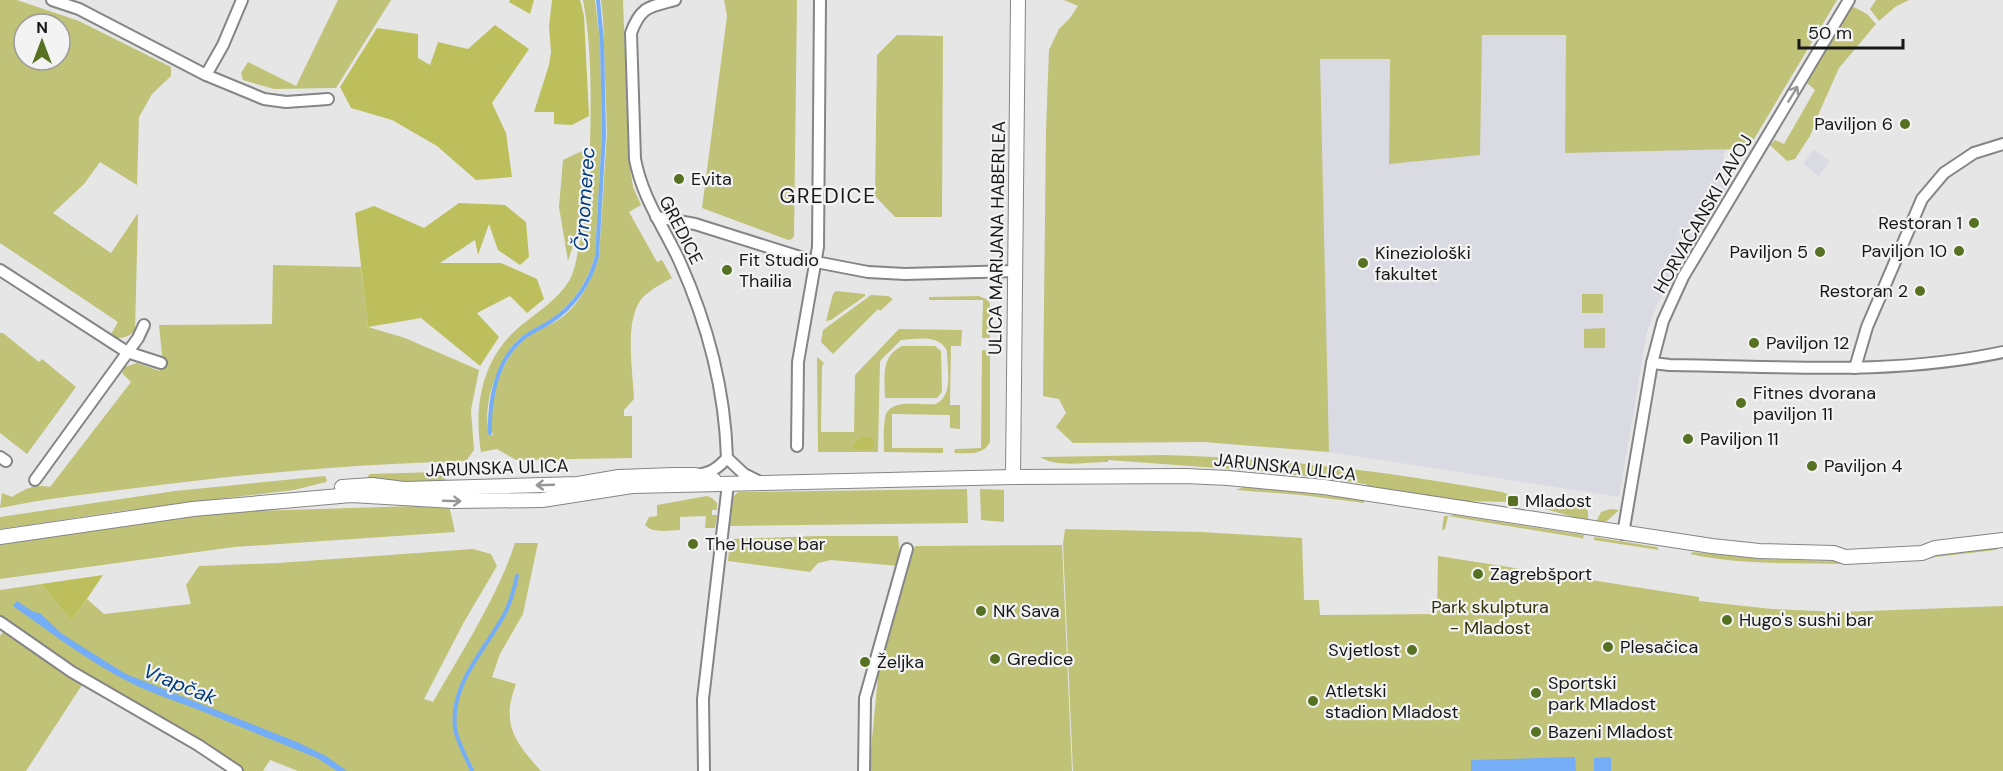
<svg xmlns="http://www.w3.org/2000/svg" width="2003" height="771" font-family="'DM Sans',sans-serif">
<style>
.built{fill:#dadae2}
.green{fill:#bfc277;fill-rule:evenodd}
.forest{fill:#bdbf5d}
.water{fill:#75adf6}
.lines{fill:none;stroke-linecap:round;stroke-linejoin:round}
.stream{stroke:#75adf6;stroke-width:4}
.minor-casing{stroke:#858587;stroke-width:14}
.tertiary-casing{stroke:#858587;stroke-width:16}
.minor{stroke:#fff;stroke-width:10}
.tertiary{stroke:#fff;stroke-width:14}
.oneway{stroke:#979797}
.poi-dot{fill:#577123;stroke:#f3f3f4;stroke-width:2}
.labels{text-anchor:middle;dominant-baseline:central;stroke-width:4.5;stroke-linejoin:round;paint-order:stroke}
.poi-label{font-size:18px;fill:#171718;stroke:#f3f3f4;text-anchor:start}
.street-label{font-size:18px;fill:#171718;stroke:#f3f3f4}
.park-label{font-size:18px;fill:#323207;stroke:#f3f3f4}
.water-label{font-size:20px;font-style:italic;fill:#003a7a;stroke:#f3f3f4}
.quarter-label{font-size:21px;letter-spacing:1.5px;fill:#171718;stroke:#f3f3f4}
</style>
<rect width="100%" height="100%" fill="#e6e6e7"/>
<g class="built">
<polygon points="1064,0 1837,0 1754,139 1744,147 1726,150 1724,154 1723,173 1733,176 1657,305 1647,332 1619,497 1329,452 1204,442 1073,443 1056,427 1066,414 1060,399 1043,396 1046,131 1049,50 1059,29 1070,18 1078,6"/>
<polygon points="1814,149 1830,161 1819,176 1803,164"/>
</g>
<g class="green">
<path d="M0,0h17l62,21 92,46v9l-19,18 -13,23 -2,68 -37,-23 -16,22 -31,29 58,40 27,-40 -3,118c-8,7 -15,9 -25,5l8,-14 -118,-79zM24,24h36v36h-36z"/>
<polygon points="338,0 391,0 336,88 274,89 243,80 241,73 248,62 296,86"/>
<path d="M583,0h12l5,41 2,93 -7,121c-7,27 -23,51 -47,66 -9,6 -19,10 -28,17 -21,18 -40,70 -30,97h3c-8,-27 8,-75 29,-94 12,-11 30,-15 43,-26 17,-15 28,-38 34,-59l8,-123 -4,-115 -2,-18h22l6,162 4,25 8,18 -12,7 28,50 5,-2 10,18c-10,5 -20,11 -28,18 -21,21 -11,75 -10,103l-10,11v6h8v42l-116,2 -19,-11 -16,3c-8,-48 2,-97 42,-128 16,-13 35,-25 46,-43 7,-12 8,-27 11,-40 5,-22 9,-45 10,-68 1,-9 -1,-18 0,-27 1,-49 2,-98 -7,-146z"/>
<polygon points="724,0 797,0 794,236 792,239 788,240 702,208 727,16"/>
<polygon points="1064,0 1837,0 1754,139 1744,147 1736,149 1565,153 1566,35 1482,35 1480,155 1389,164 1390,59 1320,59 1329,452 1204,442 1073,443 1056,427 1066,413 1059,399 1043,396 1046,131 1049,50 1059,29 1070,18 1078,6"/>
<polygon points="1876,0 1909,0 1895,7 1879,21 1870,9"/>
<polygon points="1852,6 1867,14 1876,24 1839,68 1819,113 1810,136 1795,159 1787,161 1770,145 1775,140 1784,144 1815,90 1807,83"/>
<polygon points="897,35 943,36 942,217 895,217 875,196 877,55"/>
<polygon points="586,149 583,215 568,261 559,207 563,160"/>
<path d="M273,265l88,2 7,60 37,11 74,32 -8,40 3,40 -8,11c-108,3 -215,12 -322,26 -48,6 -96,11 -144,21l2,-15 10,4c13,-8 22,-13 38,-10l81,-105 -9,-9 3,-6 12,-4 23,8 3,-7 -4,-39 113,-1z"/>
<polygon points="836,291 865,294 865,296 831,320 826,321 833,294"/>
<rect x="1582" y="294" width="21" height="19"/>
<polygon points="871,295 888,296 893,299 880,311 878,309 833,354 821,342 823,330"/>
<polygon points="979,296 988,300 990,304 990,338 982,338 983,300 929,300 929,297"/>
<polygon points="1605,328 1605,348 1584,348 1584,329"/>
<path d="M899,329l63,1 -1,16h-10l-1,59h10v24l-10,-1v-13l-58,-1v34h51v5l-59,-1c0,-11 -1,-23 1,-34 3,-21 37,-12 51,-14 18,-9 11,-36 11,-53 -8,-17 -29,-12 -46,-11l-21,21 -2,91h-60l-1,-95 7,6 -2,3 -1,66h33l1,-57z"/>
<polygon points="0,333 3,333 39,362 42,359 76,387 27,454 0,433"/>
<path d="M902,346h33l6,5 1,41 -5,6h-52c0,-21 -5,-41 17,-52z"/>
<path d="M982,350l8,1v91c-7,14 -22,11 -36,11l1,-4 26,-1z"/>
<path d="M1165,455c114,3 225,17 337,37l6,2 2,8 -48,-1 -95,-15 -1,-2 -94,-12 -164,-12v2c-20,0 -51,6 -68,-5z"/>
<polygon points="439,472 446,480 427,484 365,480 370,474"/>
<polygon points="325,476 327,480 326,482 294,490 121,511 0,529 0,517 175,491"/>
<polygon points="1246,486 1364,500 1364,503 1301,495 1236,490"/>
<polygon points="967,489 968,523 730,526 733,497 738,492"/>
<polygon points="980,489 1004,490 1004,522 981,520"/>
<path d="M707,496l5,2 5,5v7h-5v5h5l-2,13h-10l1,-12 -26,1v13c-11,0 -27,4 -35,-5l4,-8 8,-1v-11z"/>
<polygon points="1550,501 1580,504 1588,511 1588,521 1545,509 1547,503"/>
<polygon points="449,505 455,532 234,547 0,579 0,545 19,542 196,515 253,511"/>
<polygon points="1610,509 1619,510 1607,521 1596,522 1601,512"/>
<polygon points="1455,515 1584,535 1583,539 1581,538 1448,516 1445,529 1442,530 1444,516"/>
<polygon points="1065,529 1202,532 1302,538 1304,600 1319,600 1320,615 1437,614 1438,556 1699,597 1699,601 1772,609 1840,612 2003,606 2003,771 1073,771 1063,544"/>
<polygon points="818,536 898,536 900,558 899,566 831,560 818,563 810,572 728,561 730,539"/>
<polygon points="1594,537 1657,547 1659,550 1594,540"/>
<path d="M515,543h23l-15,71 -23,40 -8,23 24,7c-15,40 -2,57 25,87h-243l-28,-11 -7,11h-19l-18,-13 -148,-86 -78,-52v-30l41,-6 31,37 15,-22 17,15 87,-10 -5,-19 13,-19 79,-3 195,-14 18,5 6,12 -33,56 -40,77 9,3c28,-49 65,-106 82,-159z"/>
<polygon points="1062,545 1072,771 869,771 878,676 915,546"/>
<polygon points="2000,547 1996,550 1893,562 1905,558"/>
<path d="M1693,552l70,7 76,2 7,3c-51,-1 -106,1 -156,-10z"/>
<polygon points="3,632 82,685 26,771 0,771 0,636"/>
</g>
<g class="forest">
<polygon points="510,0 534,0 530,14 509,2"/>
<polygon points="552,0 580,0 584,16 589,116 572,125 554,124 554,112 534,112 549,65 551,52 549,26"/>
<polygon points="495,25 529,49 492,103 506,133 512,177 476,180 437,146 392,120 351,108 340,87 377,28 418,34 418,58 430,65 438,42 468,49"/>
<polygon points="459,203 505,205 526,222 529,257 520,265 498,250 489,224 478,255 475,240 440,263 501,263 537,279 544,299 527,313 510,296 477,313 499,337 480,366 421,318 368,327 355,213 374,206 424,228"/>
<polygon points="861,437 870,437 874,440 874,446 870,449 855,450 853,447 855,442"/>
<polygon points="103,575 72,621 41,584"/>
</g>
<g class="water">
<path d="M17,601l15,10 9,3 20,19 20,13 45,28 171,68 29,14 21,15h-10l-20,-13c-39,-16 -79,-32 -118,-48 -23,-9 -46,-16 -68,-27 -42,-21 -81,-51 -118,-77z"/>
<polygon points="1575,757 1576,771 1471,771 1471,760"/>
<polygon points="1611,757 1611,771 1594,771 1594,758"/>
</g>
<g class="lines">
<g class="stream">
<path d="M490,433c-1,-32 6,-72 32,-94 8,-7 19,-11 28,-17 24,-15 40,-39 47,-66l7,-122 -2,-92 -4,-42"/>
<path d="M472,771c-5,-13 -15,-29 -17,-43 -5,-44 30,-78 49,-113 7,-12 10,-26 13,-39"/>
</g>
<defs>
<g id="minor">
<polyline points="52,0 79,9 206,75 264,99 286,102 328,99"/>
<path d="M675,0c-26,7 -34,6 -44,33l4,126c7,38 28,67 44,101 28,62 46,130 48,198l17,16 16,8"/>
<polyline points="206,75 223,45 242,0"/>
<polyline points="656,217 695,224 816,262 868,272 905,274 1015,271"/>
<polyline points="0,270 127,352 161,363"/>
<path d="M1652,363l18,2c113,1 221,11 333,-13"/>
<polyline points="1855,368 1867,327 1922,199 1944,173 1974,153 2003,144"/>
<polyline points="797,446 798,362 818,247 820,0"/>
<polyline points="0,457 6,461"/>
<path d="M697,475c14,-2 21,-7 30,-17"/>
<polyline points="35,480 138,338 144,325"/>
<polyline points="1623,534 1652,363 1663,321 1683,277 1849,0"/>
<polyline points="0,622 72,672 198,745 237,771"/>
<polyline points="704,771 703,699 728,484"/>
<polyline points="864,771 865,698 907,549"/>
</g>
<g id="tertiary">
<polyline points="1013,477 1018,0"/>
<polyline points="342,487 372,485 404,489 578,484 619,477 674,475 695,475 714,480"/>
<polyline points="0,537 193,509 351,495 454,501 542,500 632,486 1013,477 1186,476 1228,478 1324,487 1712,546 1759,551 1834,553 1845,557 1922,553 1935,548 2003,540"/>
</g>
</defs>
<use href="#minor" class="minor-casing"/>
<use href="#tertiary" class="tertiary-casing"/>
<use href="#minor" class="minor"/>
<use href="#tertiary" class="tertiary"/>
</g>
<defs><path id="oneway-shaft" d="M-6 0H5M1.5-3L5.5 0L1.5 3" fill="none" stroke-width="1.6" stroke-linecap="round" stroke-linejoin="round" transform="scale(1.5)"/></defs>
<g class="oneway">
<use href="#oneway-shaft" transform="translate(1793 94) rotate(-59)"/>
<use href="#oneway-shaft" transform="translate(545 485) rotate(178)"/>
<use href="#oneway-shaft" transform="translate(452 501) rotate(2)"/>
</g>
<g class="poi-dot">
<circle cx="1905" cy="124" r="6"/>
<circle cx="679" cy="179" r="6"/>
<circle cx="1974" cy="223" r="6"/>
<circle cx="1959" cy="251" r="6"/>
<circle cx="1820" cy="252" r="6"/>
<circle cx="1363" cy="263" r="6"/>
<circle cx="727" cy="270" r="6"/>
<circle cx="1920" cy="291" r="6"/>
<circle cx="1754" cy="343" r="6"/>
<circle cx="1741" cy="403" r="6"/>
<circle cx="1688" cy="439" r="6"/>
<circle cx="1812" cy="466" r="6"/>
<rect x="1507" y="495" width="12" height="12" rx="3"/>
<circle cx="693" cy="544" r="6"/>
<circle cx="1478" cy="574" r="6"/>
<circle cx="981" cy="611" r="6"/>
<circle cx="1727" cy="620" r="6"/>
<circle cx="1608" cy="647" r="6"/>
<circle cx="1412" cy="650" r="6"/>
<circle cx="995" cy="659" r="6"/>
<circle cx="865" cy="662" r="6"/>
<circle cx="1536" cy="693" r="6"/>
<circle cx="1313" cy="701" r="6"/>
<circle cx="1536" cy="732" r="6"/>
</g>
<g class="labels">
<g class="poi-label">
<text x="1893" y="124" text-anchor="end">Paviljon 6</text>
<text x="691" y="179">Evita</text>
<text x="1962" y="223" text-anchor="end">Restoran 1</text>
<text x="1947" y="251" text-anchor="end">Paviljon 10</text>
<text x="1808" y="252" text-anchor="end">Paviljon 5</text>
<text x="1375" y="253">Kineziološki<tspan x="1375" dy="21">fakultet</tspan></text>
<text x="739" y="260">Fit Studio<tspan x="739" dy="21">Thailia</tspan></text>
<text x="1908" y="291" text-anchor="end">Restoran 2</text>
<text x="1766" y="343">Paviljon 12</text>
<text x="1753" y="393">Fitnes dvorana<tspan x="1753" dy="21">paviljon 11</tspan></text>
<text x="1700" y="439">Paviljon 11</text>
<text x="1824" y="466">Paviljon 4</text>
<text x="1525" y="501">Mladost</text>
<text x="705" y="544">The House bar</text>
<text x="1490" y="574">Zagrebšport</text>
<text x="993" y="611">NK Sava</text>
<text x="1739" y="620">Hugo's sushi bar</text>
<text x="1620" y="647">Plesačica</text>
<text x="1400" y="650" text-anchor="end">Svjetlost</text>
<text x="1007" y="659">Gredice</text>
<text x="877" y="662">Željka</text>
<text x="1548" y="683">Sportski<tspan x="1548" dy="21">park Mladost</tspan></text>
<text x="1325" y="691">Atletski<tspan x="1325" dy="21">stadion Mladost</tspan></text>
<text x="1548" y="732">Bazeni Mladost</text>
</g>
<g class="street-label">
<text transform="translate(1703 214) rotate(-60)">HORVAĆANSKI ZAVOJ</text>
<text transform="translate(681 230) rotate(63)">GREDICE</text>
<text transform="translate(997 238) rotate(-89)">ULICA MARIJANA HABERLEA</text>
<text transform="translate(1285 467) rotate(6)">JARUNSKA ULICA</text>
<text transform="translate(497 468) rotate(-2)">JARUNSKA ULICA</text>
</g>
<g class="park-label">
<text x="1490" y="607">Park skulptura<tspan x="1490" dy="21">- Mladost</tspan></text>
</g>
<g class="water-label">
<text transform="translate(584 199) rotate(-86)">Črnomerec</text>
<text transform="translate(180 684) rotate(22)">Vrapčak</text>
</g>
<g class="quarter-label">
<text x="828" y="196">GREDICE</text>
</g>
</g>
<g transform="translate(42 42)"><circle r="28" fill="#f3f3f4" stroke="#9b9b9c" stroke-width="1.5"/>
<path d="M0-4.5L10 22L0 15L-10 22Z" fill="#577123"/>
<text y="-9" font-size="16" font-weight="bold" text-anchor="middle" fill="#171718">N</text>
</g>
<path d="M1799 39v9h104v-9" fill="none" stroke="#171718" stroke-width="3"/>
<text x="1808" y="39" font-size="18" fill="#171718" stroke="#f3f3f4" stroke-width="4.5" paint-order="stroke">50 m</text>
</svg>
